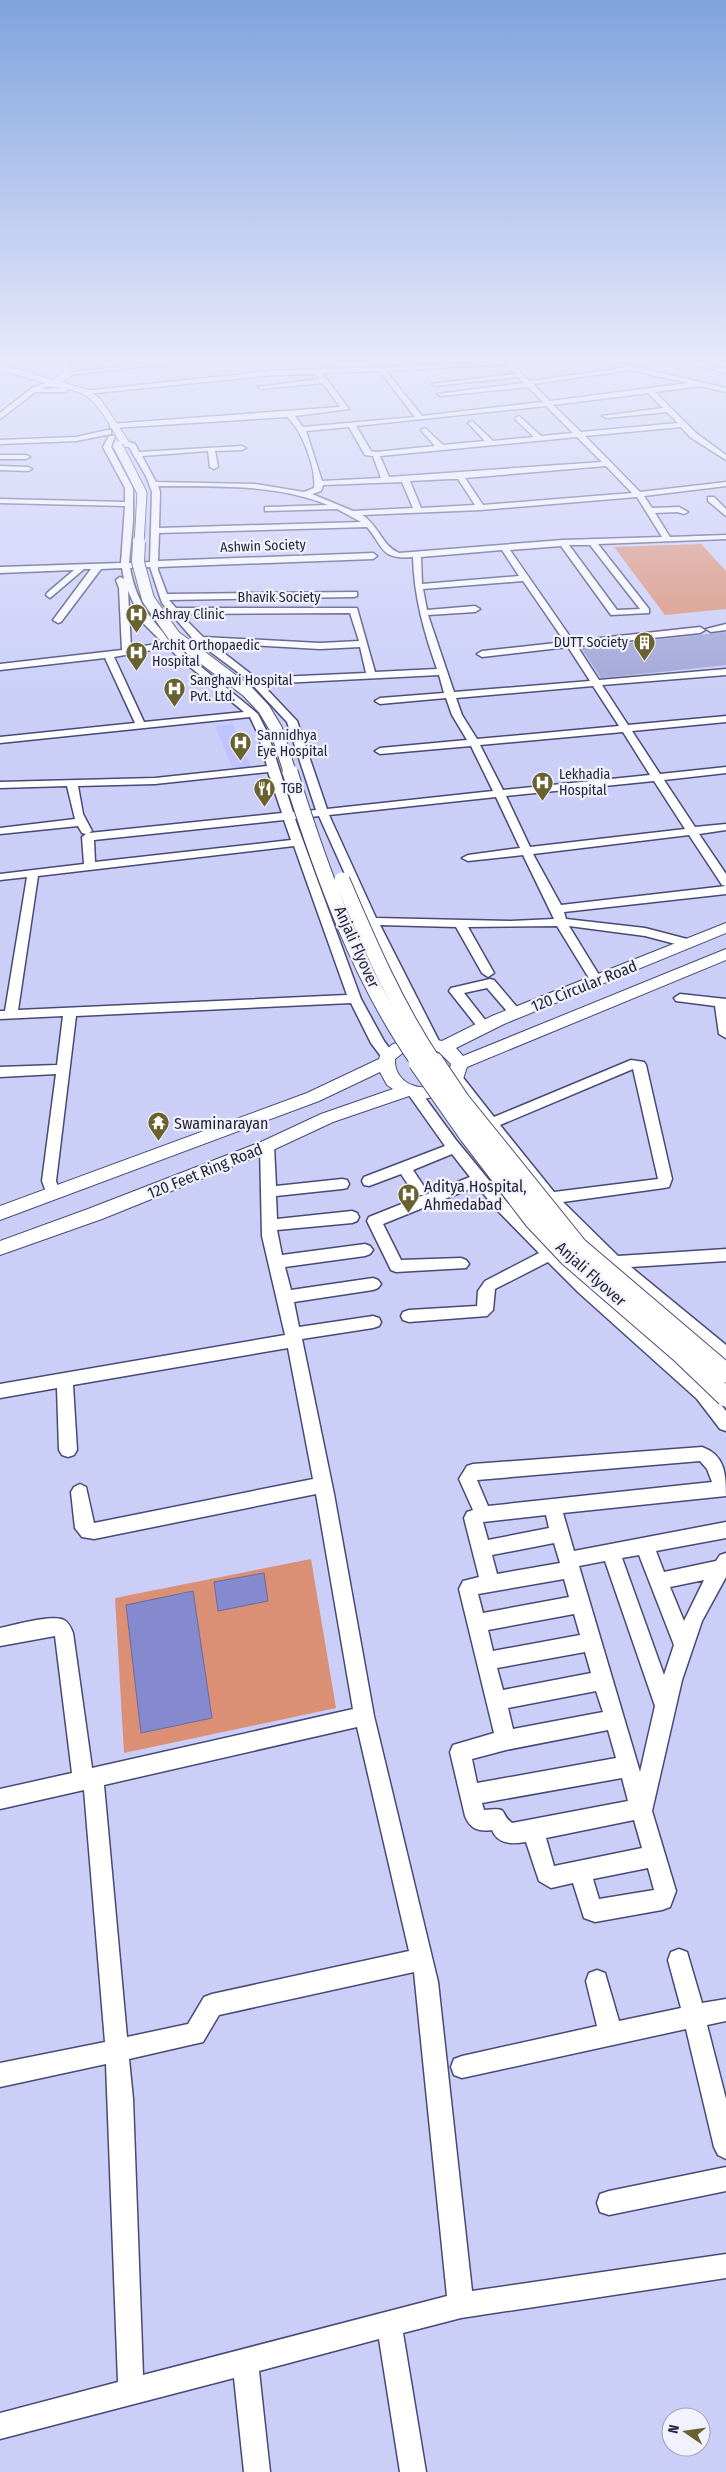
<svg xmlns="http://www.w3.org/2000/svg" width="726" height="2472" font-family="'Fira Sans Condensed',sans-serif">
<style>
.built{fill:#bfc4fe}
.green{fill:#db8f74}
.water{fill:#8589cd;stroke:#686ba0}
.building{fill:#a1a5d6}
.lines{fill:none;stroke-linecap:round;stroke-linejoin:round}
.minor-casing{stroke:#484a75;stroke-width:3}
.major-casing{stroke:#484a75;stroke-width:2}
.minor{fill:#fff;fill-rule:evenodd}
.major{fill:#fff;fill-rule:evenodd}
.major-bridge-far3-casing{stroke:#484a75;stroke-width:11;stroke-linecap:butt}
.major-bridge-far2-casing{stroke:#484a75;stroke-width:14;stroke-linecap:butt}
.major-bridge-far1-casing{stroke:#484a75;stroke-width:17;stroke-linecap:butt}
.major-bridge-casing{stroke:#484a75;stroke-width:21;stroke-linecap:butt}
.major-bridge-far3{stroke:#fff;stroke-width:9}
.major-bridge-far2{stroke:#fff;stroke-width:12}
.major-bridge-far1{stroke:#fff;stroke-width:15}
.major-bridge{stroke:#fff;stroke-width:19}
.labels{text-anchor:middle;dominant-baseline:central;stroke-width:4.5;stroke-linejoin:round;paint-order:stroke}
.far-street-label{font-size:14px;fill:#242538;stroke:#f1f2fd}
.far-poi-label{font-size:14px;fill:#242538;stroke:#f1f2fd;text-anchor:start}
.street-label{font-size:16px;fill:#242538;stroke:#f1f2fd}
.poi-label{font-size:16px;fill:#242538;stroke:#f1f2fd;text-anchor:start}
</style>
<rect width="100%" height="100%" fill="#cbcff8"/>
<g class="built">
<polygon points="0,361 54,361 60,377 53,379"/>
<polygon points="233,724 251,767 233,770 215,726"/>
</g>
<g class="green">
<polygon points="701,544 726,571 726,609 665,615 614,547"/>
<polygon points="311,1559 336,1708 124,1753 115,1598"/>
</g>
<g class="water">
<polygon points="264,1573 268,1601 218,1611 214,1582"/>
<polygon points="193,1591 212,1718 141,1733 126,1605"/>
</g>
<polygon class="building" points="726,632 726,665 642,674 601,678 581,648"/>
<g class="lines">
<defs>
<g id="minor">
<polygon points="168,361 190,361 68,375 65,373"/>
<path d="M502,361h21l-10,3 16,17 96,-13 -26,-7h11l116,27v4l-26,-6 -45,6 41,41 30,22v5l-36,-23 -9,-10 -96,9 55,56 86,-10v4l-82,10 8,12 27,-1 9,5 -4,2 -7,-2 -22,1 15,24 56,-2v4l-128,5 51,65v4l-38,2 -50,-69 -51,4 63,91 127,-14 5,3 -5,3 -123,13 22,34 127,-11v6l-124,10 26,40 98,-9v6l-94,9 28,43 66,-7v6l-62,7 31,47 31,-3v6l-27,4 27,40v12l-4,-1 -33,-50 -156,19 28,51 165,-19v8l-162,18 2,7 79,9 46,12 2,3 -6,4 -42,-11 -76,-10 33,54 -6,4 -4,-1 -35,-57 -89,1 26,46 -6,4 -6,-4 -26,-46 -76,-2 60,118 -7,4 -7,-4 -60,-122 -47,-105 -24,3 66,180 23,42 11,15 -2,3h-10l-12,-16 -20,-40 -275,13 -20,165 4,12 -2,4h-10l-6,-16 14,-107 -56,3v-10l57,-2 6,-49 -63,3v-8h5l22,-134 -27,3v-6l84,-10 -2,-27 4,-3 -4,-1 -4,-7 -78,8v-6l75,-9 -8,-33 -67,2v-6l155,-4 112,-12 -9,-32 -8,-17 -250,26v-6l135,-14 -30,-65 -105,12v-6l122,-14 -3,-62 -3,-8 4,-3 4,2 -2,-11 -21,1 -40,53 -3,1 -5,-3 38,-51h-7l-34,29 -4,-3 1,-2 27,-23 -74,3v-6l121,-4 4,-57 -125,-3v-4l125,3v-14l-22,-41 6,-11h6l-4,11 22,41v34l-4,41 21,-1 2,-70 -6,-16 -17,-29 -9,-4v-4l15,5 4,8 103,-6 4,2 -4,2 -27,1 3,16 -4,2 -4,-2 -2,-16 -66,5 14,26 99,2 49,8 10,-4c3,-19 -13,-60 -27,-71l-174,11h-3v-4l230,-17 -17,-24 -62,6 -3,-2 62,-8 -5,-5 -43,1 -186,19 -2,-3 188,-20 200,-7zM506,364l9,10 -83,10 3,2 83,-9 6,6 -87,11 3,2 88,-9 15,15 -121,14 -36,-45zM630,370l59,13 -139,18 -17,-17zM380,371l35,46 -112,10 -8,-11 54,-7 -27,-36zM648,393l15,15 -61,8 4,2 61,-6 11,11 -97,9 -28,-27zM546,406l27,27 -32,3 -22,-20 -4,2 1,2 18,17 -41,4 -21,-20 -4,2 17,18 -42,4 -18,-17 -4,2 14,16 -59,6 -5,-1 -15,-25zM349,427l16,28 8,1 8,22 -59,3 -16,-50zM577,437l25,25 -213,15 -9,-21zM606,466l26,27 -149,12 -18,-27zM450,479h8l17,26 -54,3 -11,-27zM402,482l11,26 -60,3 -41,-17 9,-3 2,-6zM158,486c56,1 117,-3 170,19l-60,2h-3v4l72,-2 24,13 -202,6 1,-36zM637,497l25,40 -99,3 -164,13c-18,-8 -20,-28 -37,-38l119,-5zM367,527c17,20 13,33 46,30 1,40 11,75 24,112l-62,3 -18,-64h-181l-7,-8 185,-3 3,-1v-4l-190,2 -9,-24v-3l215,-8 4,-3 -4,-3 -215,8 1,-28zM569,545h21l50,64 -23,1zM502,550l17,26 -97,8 -1,-27zM150,567l12,36 30,35 55,41 40,43 29,88 -23,2 -25,-78 -10,-20 -75,-62 -6,-6 3,-1v-4h-8c-23,-22 -36,-41 -42,-73zM523,581l42,61 -83,9 -5,3 5,3 86,-10 22,34 -136,11 -26,-77 47,-3 5,-3 -5,-3 -48,4 -4,-21zM128,591l14,31 21,21 -32,5zM350,613l9,28 -39,2 -117,-6 -23,-23zM211,643l109,6 40,-2 6,26 -110,5zM168,647l9,9 67,56 -100,10 -30,-65zM439,675l5,18 -64,5 -5,3 5,3 66,-6 6,17 15,25 -87,8 -5,3 5,3 91,-8 22,45 -166,18 -30,-88 -35,-37zM593,686l26,40 -142,13 -15,-24 -6,-17zM623,732l27,43 -147,15 -23,-45zM268,772l14,41 -193,20 3,-2 -9,-17 -5,-28 77,-2zM654,781l31,48 -155,18 -24,-51zM496,797l24,51 -52,7 -6,3 6,3 55,-6 31,64 -43,2 -135,-3 -47,-103zM284,820l7,20 -196,22 -1,-22zM294,846l53,149 -329,15 20,-134z"/>
<polygon points="683,361 694,361 726,369 726,373"/>
<polygon points="49,382 51,385 41,389 65,388 68,390 65,392 35,392 0,419 0,413 32,388"/>
<polygon points="108,430 111,430 111,434 76,441 0,444 0,440 76,437"/>
<polygon points="0,455 26,455 30,457 26,459 0,459"/>
<polygon points="0,466 28,467 32,469 28,471 0,470"/>
<polygon points="708,497 714,497 726,509 726,516 708,501"/>
<polygon points="726,624 726,630 711,632 706,629"/>
<polygon points="490,979 494,980 522,1013 521,1016 511,1016 487,988 464,993 490,1026 484,1030 479,1029 449,991 451,988"/>
<polygon points="680,994 726,999 726,1038 719,1034 715,1006 676,1001 674,998"/>
<path d="M631,1060l13,2 2,3 26,114 -3,8 -5,1 -101,14 55,54 108,-7v12l-95,6 95,78v17l-6,-2 -143,-123 -56,-65 -72,-94 2,-3h10l33,42zM633,1069l25,110 -104,13 -54,-67z"/>
<path d="M413,1086l5,2 38,52 50,61 83,84 120,104 17,22v20l-6,-2 -23,-30 -118,-106 -31,-31 -53,27 -2,21 -6,6 -78,6 -6,-2 -2,-4 2,-4 6,-2 68,-4 1,-15 7,-10 54,-28 -43,-44 -19,-23 -94,38 18,36 60,-2 5,2 3,4 -3,4 -70,4 -5,-2 -24,-49 2,-4 55,-22h-9l-14,-21 -32,12 -5,-1 -2,-4 2,-4 81,-31 -39,-55zM452,1154l18,23 -45,18 2,-4 -14,-21z"/>
<path d="M267,1141l7,5 2,40 66,-7 5,1 2,4 -2,4 -5,1 -66,7 1,23 75,-8 5,2 2,4 -2,4 -5,2 -75,7 5,25 83,-11 5,2 3,4 -3,4 -5,2 -80,11 6,23 82,-12 5,2 3,4 -3,4 -5,2 -79,12 5,25 74,-11 6,2 2,4 -2,4 -6,2 -71,11 32,155 40,222 64,266 34,309 254,-37v24l-265,40 -58,15 23,139h-26l-21,-133 -120,32 11,101h-26l-10,-94 -234,61v-26l118,-31 -12,-318 -106,23v-24l105,-21 -21,-252 -84,19v-20l72,-16 -17,-137 -55,10v-18c14,-3 53,-14 64,-8 5,3 7,8 9,13l19,135 261,-59 -37,-215 -222,45 -12,-2 -7,-9 -4,-36 3,-5 6,-3 6,3 8,36 219,-44 -25,-131 -215,37 4,65 -3,5 -6,2 -6,-2 -3,-5 -2,-62 -57,10v-14l285,-49 -23,-99 -2,-90zM357,1727l52,224 -197,43 -8,3 -16,27 -61,13 -23,-252zM414,1972l33,324 -304,79 -10,-276 -4,-40 74,-17 16,-27z"/>
<path d="M702,1447c23,8 24,27 24,49l-163,17 11,38 152,-29v16l-70,13 8,21 52,-11 4,-6 6,-2v24l-24,44 -20,59 -30,131 24,80 -6,16 -8,3 -67,12 -11,-4 -11,-35 -22,5 -12,-7 -13,-39c-13,2 -28,3 -34,-12 -13,2 -22,-1 -27,-14l-15,-64 3,-7 41,-12 -35,-144 4,-8 16,-4 -15,-59 3,-6 6,-2 -14,-31 8,-13 6,-2zM700,1461l7,8 5,13 -224,24 -11,-26zM546,1515l3,13 -61,12 -5,-18zM554,1543l6,20 -63,11 -5,-19zM639,1555l35,90 -10,30 -42,-117zM605,1561l50,145 -15,66 -61,-206zM564,1579l5,18 -86,16 -5,-19zM704,1580l-20,41 -14,-34zM574,1614l6,21 -87,16 -5,-21zM585,1652l6,21 -88,17 -6,-22zM596,1691l7,21 -90,17 -5,-21zM608,1730l8,28 -139,25 -5,-24 34,-9zM622,1778l6,23 -116,22c-14,-11 -1,-16 -28,-13l-2,-7zM634,1820l8,28 -88,18 -8,-28zM648,1868l6,22 -55,9 -6,-20z"/>
<polygon points="679,1949 687,1952 702,2003 726,1999 726,2021 707,2025 726,2099 726,2159 718,2155 714,2147 686,2029 462,2078 454,2075 451,2067 454,2059 462,2056 597,2026 586,1981 589,1973 597,1970 605,1973 619,2021 681,2008 668,1960 671,1952"/>
<polygon points="726,2167 726,2191 609,2215 600,2212 597,2203 600,2194 609,2191"/>
</g>
<g id="major">
<path d="M61,361h8l3,12 -3,6 -8,3 28,8 12,10 30,45 -2,2h-6c-11,-17 -22,-43 -40,-53 -11,-6 -26,-6 -37,-8l-1,-3 -45,-13v-6l52,16 12,-7z"/>
<path d="M726,923v10l-222,91 -48,24 7,8 263,-107v11l-259,107 -5,15 -16,13 -23,4 -14,-3 -76,26 -60,28 -171,69 -102,36v-14l88,-32 173,-67 60,-28 72,-25 -6,-4 -7,-13 -61,29 -319,119v-14l307,-113 72,-34 2,-6 12,-9 30,-7 19,4 50,-25zM423,1047l16,5 12,12c-8,36 -58,27 -56,-5l9,-7z"/>
</g>
</defs>
<use href="#minor" class="minor-casing"/>
<use href="#major" class="major-casing"/>
<use href="#minor" class="minor"/>
<use href="#major" class="major"/>
<defs>
<polyline id="major-bridge-far3" points="118,446 142,493 139,544"/>
<polyline id="major-bridge-far2" points="139,542 138,562 148,599 174,636 247,691 264,709 276,729 290,773"/>
<g id="major-bridge-far1">
<path d="M290,772c31,99 69,206 129,291"/>
<path d="M342,880c27,63 54,126 92,183"/>
</g>
<g id="major-bridge">
<polyline points="418,1062 469,1135 534,1220 569,1257 679,1352 726,1397"/>
<polyline points="434,1062 461,1102 578,1247 726,1373"/>
</g>
</defs>
<use href="#major-bridge-far3" class="major-bridge-far3-casing"/>
<use href="#major-bridge-far2" class="major-bridge-far2-casing"/>
<use href="#major-bridge-far1" class="major-bridge-far1-casing"/>
<use href="#major-bridge" class="major-bridge-casing"/>
<use href="#major-bridge-far3" class="major-bridge-far3"/>
<use href="#major-bridge-far2" class="major-bridge-far2"/>
<use href="#major-bridge-far1" class="major-bridge-far1"/>
<use href="#major-bridge" class="major-bridge"/>
</g>
<linearGradient id="sky" x2="0" y2="1"><stop stop-color="#80a3dd"/><stop offset="0.51" stop-color="#e8e9fc"/><stop offset="1" stop-color="#e8e9fc" stop-opacity="0"/></linearGradient>
<rect width="726" height="707" fill="url(#sky)"/>
<defs>
<symbol id="hospital-pin" viewBox="-11 -11 22 30"><path d="M0 17L-7.5 6A9.5 9.5 0 1 1 7.5 6Z" fill="#69612e" stroke="#f1f2fd"/><path d="M-5-5h3v3.5h4V-5h3V5h-3V1.5h-4V5h-3Z" fill="#fff"/></symbol>
<symbol id="building-pin" viewBox="-11 -11 22 30"><path d="M0 17L-7.5 6A9.5 9.5 0 1 1 7.5 6Z" fill="#69612e" stroke="#f1f2fd"/><path d="M-4-6H4V6H1V3H-1V6H-4ZM-2.5-4.3h1.7v1.8h-1.7ZM.8-4.3h1.7v1.8H.8ZM-2.5-1h1.7V.8h-1.7ZM.8-1h1.7V.8H.8Z" fill="#fff"/></symbol>
<symbol id="restaurant-pin" viewBox="-11 -11 22 30"><path d="M0 17L-7.5 6A9.5 9.5 0 1 1 7.5 6Z" fill="#69612e" stroke="#f1f2fd"/><path d="M-5-6h1v4h1v-4h1v4h1v-4h1v5L-1.5 .5V6h-2V.5L-5-1ZM5-6V6H3V1.5H1.5Q1.5-4 5-6Z" fill="#fff"/></symbol>
<symbol id="temple-pin" viewBox="-11 -11 22 30"><path d="M0 17L-7.5 6A9.5 9.5 0 1 1 7.5 6Z" fill="#69612e" stroke="#f1f2fd"/><path d="M0-6L5-2H3V0L6.5 2.5H4V6H1.5V3h-3V6H-4V2.5H-6.5L-3 0V-2H-5Z" fill="#fff"/></symbol>
</defs>
<g fill-rule="evenodd">
<use href="#hospital-pin" x="124" y="602" width="25" height="34"/>
<use href="#building-pin" x="632" y="630" width="25" height="34"/>
<use href="#hospital-pin" x="124" y="640" width="25" height="34"/>
<use href="#hospital-pin" x="162" y="676" width="25" height="34"/>
<use href="#hospital-pin" x="228" y="730" width="25" height="34"/>
<use href="#hospital-pin" x="530" y="770" width="25" height="34"/>
<use href="#restaurant-pin" x="252" y="776" width="25" height="34"/>
<use href="#temple-pin" x="146" y="1110" width="25" height="34"/>
<use href="#hospital-pin" x="396" y="1182" width="25" height="34"/>
</g>
<g class="labels">
<g class="far-street-label">
<text transform="translate(263 546) rotate(-2)">Ashwin Society</text>
<text x="279" y="597">Bhavik Society</text>
</g>
<g class="far-poi-label">
<text x="152" y="614">Ashray Clinic</text>
<text x="628" y="642" text-anchor="end">DUTT Society</text>
<text x="152" y="645">Archit Orthopaedic<tspan x="152" dy="16">Hospital</tspan></text>
<text x="190" y="680">Sanghavi Hospital<tspan x="190" dy="16">Pvt. Ltd.</tspan></text>
<text x="257" y="735">Sannidhya<tspan x="257" dy="16">Eye Hospital</tspan></text>
<text x="559" y="774">Lekhadia<tspan x="559" dy="16">Hospital</tspan></text>
<text x="281" y="788">TGB</text>
</g>
<g class="street-label">
<text transform="translate(357 947) rotate(66)">Anjali Flyover</text>
<text transform="translate(584 986) rotate(-22)">120 Circular Road</text>
<text transform="translate(205 1171) rotate(-22)">120 Feet Ring Road</text>
<text transform="translate(591 1274) rotate(42)">Anjali Flyover</text>
</g>
<g class="poi-label">
<text x="174" y="1123">Swaminarayan</text>
<text x="424" y="1186">Aditya Hospital,<tspan x="424" dy="18">Ahmedabad</tspan></text>
</g>
</g>
<g transform="translate(686 2432) rotate(283)"><circle r="24" fill="#f1f2fd" stroke="#9fa0ae"/>
<path d="M0-4L9 19L0 12L-9 19Z" fill="#69612e"/>
<text y="-8" font-size="14" font-weight="bold" text-anchor="middle" fill="#242538">N</text>
</g>
</svg>
